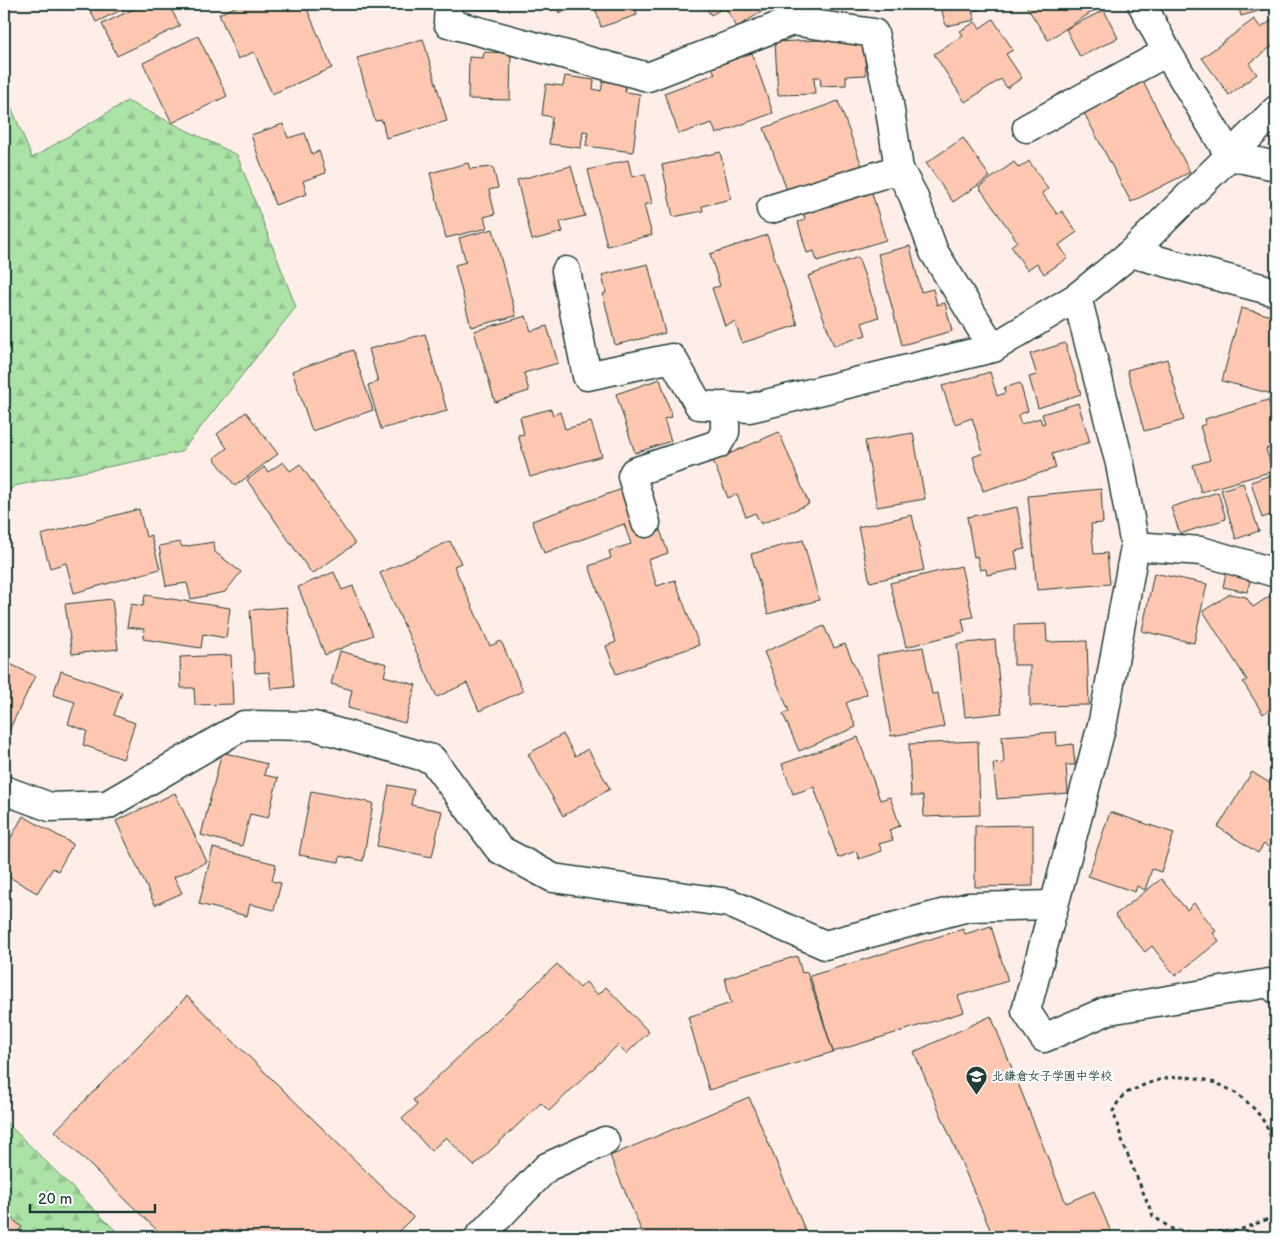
<svg xmlns="http://www.w3.org/2000/svg" width="1280" height="1241" font-family="'Balsamiq Sans','Klee One',sans-serif">
<style>
.forest{fill:url(#forest-firs);stroke:#65906e}
.building{fill:#fec7b1;stroke:#1f3d34}
.lines{fill:none;stroke-linecap:round;stroke-linejoin:round}
.minor-casing{stroke:#1f3d34;stroke-width:31}
.path{stroke:#1f3d34;stroke-width:3;stroke-dasharray:4 4;stroke-linecap:butt}
.minor{stroke:#fff;stroke-width:28}
.labels{text-anchor:middle;dominant-baseline:central;stroke-width:4;stroke-linejoin:round;paint-order:stroke}
.poi-label{font-size:12px;font-weight:bold;fill:#1f3d34;stroke:#fff;text-anchor:start}
</style>
<defs>
<pattern id="forest-firs" width="22" height="20" patternUnits="userSpaceOnUse" patternTransform="scale(1.25)"><rect width="22" height="20" fill="#abe3a7"/><path d="M5 1l3.5 6h-7zM16 11l3.5 6h-7z" fill="#93c490"/></pattern>
</defs>
<rect width="100%" height="100%" fill="#ffeee8"/>
<filter id="ink" filterUnits="userSpaceOnUse"><feTurbulence type="fractalNoise" baseFrequency=".02" numOctaves="2"/><feDisplacementMap in="SourceGraphic" scale="10" xChannelSelector="R" yChannelSelector="G"/><feConvolveMatrix kernelMatrix="1 2 1 2 8 2 1 2 1" color-interpolation-filters="sRGB"/></filter>
<g filter="url(#ink)">
<g class="forest">
<polygon points="4,89 32,158 127,101 237,155 296,307 181,452 14,486 4,496"/>
<polygon points="4,1120 122,1237 4,1237"/>
</g>
<g class="building">
<polygon points="87,4 134,4 96,22"/>
<polygon points="144,4 161,4 163,8 169,5 180,26 117,56 102,24"/>
<polygon points="242,4 305,4 332,68 272,94 254,52 238,59 219,14"/>
<polygon points="459,4 498,4 498,10 459,8"/>
<polygon points="556,4 590,4 559,13"/>
<polygon points="594,4 634,4 637,15 601,27"/>
<polygon points="703,4 765,4 768,8 737,27 725,7 711,15"/>
<polygon points="940,4 979,4 981,9 972,11 975,20 946,26"/>
<polygon points="1025,4 1091,4 1095,10 1048,40"/>
<polygon points="1238,4 1276,4 1276,6 1241,16"/>
<polygon points="1104,10 1118,38 1080,57 1066,29"/>
<polygon points="1276,17 1276,52 1272,46 1249,64 1257,74 1229,95 1202,58 1254,19 1261,28"/>
<polygon points="993,19 1013,50 1006,54 1022,78 1007,88 1001,79 965,102 934,54 963,35 960,31 975,22 980,28"/>
<polygon points="198,36 227,96 172,123 143,63"/>
<polygon points="864,38 866,75 846,76 846,85 821,86 820,77 814,77 815,94 778,95 775,42"/>
<polygon points="423,39 447,121 386,138 382,120 375,121 357,58"/>
<polygon points="484,52 511,53 510,100 468,99 469,57 483,58"/>
<polygon points="752,53 773,113 716,134 712,123 679,134 664,93 715,74 712,67"/>
<polygon points="565,76 594,80 593,89 601,91 603,81 626,84 625,92 640,94 633,152 586,146 588,132 583,131 581,148 549,144 552,117 542,115 546,84 563,86"/>
<polygon points="1141,78 1190,172 1131,202 1082,109"/>
<polygon points="838,101 862,166 788,193 764,128"/>
<polygon points="283,124 288,138 305,133 312,154 319,151 326,173 303,181 307,194 275,205 251,135"/>
<polygon points="963,138 990,177 953,202 926,163"/>
<polygon points="720,152 731,199 702,206 703,211 673,217 662,165"/>
<polygon points="628,160 632,177 645,174 652,203 644,205 652,235 607,246 588,170"/>
<polygon points="1029,161 1048,189 1042,193 1057,214 1062,211 1077,232 1059,245 1068,258 1044,274 1037,263 1027,270 1011,246 1017,241 979,187 1014,162 1019,168"/>
<polygon points="468,163 470,169 493,167 498,188 489,190 495,214 484,217 487,228 446,238 430,173"/>
<polygon points="571,166 585,216 560,222 563,232 532,240 517,180"/>
<polygon points="871,190 886,240 817,261 814,251 807,253 798,222 805,220 803,211"/>
<polygon points="493,229 516,316 471,327 455,265 466,262 459,238"/>
<polygon points="767,235 798,325 742,343 735,322 725,326 712,288 720,286 710,254"/>
<polygon points="910,246 921,292 933,289 937,305 945,303 952,331 902,345 878,254"/>
<polygon points="858,257 879,317 862,323 866,335 834,346 808,276"/>
<polygon points="648,264 665,333 615,345 603,294 606,293 602,275"/>
<polygon points="1241,308 1276,317 1276,395 1222,381"/>
<polygon points="526,316 531,331 547,326 558,363 524,373 529,391 495,402 474,331"/>
<polygon points="425,334 447,411 381,429 368,385 378,382 369,349"/>
<polygon points="1065,343 1081,394 1038,408 1029,377 1037,375 1030,354"/>
<polygon points="353,350 373,410 312,431 292,371"/>
<polygon points="1167,359 1184,420 1144,431 1127,370"/>
<polygon points="990,372 997,396 1005,393 1004,388 1020,383 1028,411 1018,415 1021,424 1040,418 1042,424 1045,423 1042,414 1078,403 1090,442 1052,454 1056,468 983,491 973,457 983,453 972,418 955,424 942,386"/>
<polygon points="660,379 672,417 664,419 671,441 635,453 616,394"/>
<polygon points="1268,400 1276,425 1276,445 1266,449 1273,471 1201,492 1193,465 1210,460 1200,426 1206,424 1205,419"/>
<polygon points="551,409 553,415 560,412 565,429 591,422 602,456 530,477 518,435 524,434 520,417"/>
<polygon points="246,412 278,454 235,486 214,458 227,448 217,434"/>
<polygon points="779,432 809,504 761,524 755,513 746,517 737,494 728,498 713,461"/>
<polygon points="913,433 925,499 877,507 865,441"/>
<polygon points="283,462 290,471 300,464 355,544 312,574 247,480 264,467 268,472"/>
<polygon points="1276,473 1276,513 1262,518 1251,482"/>
<polygon points="1243,483 1259,531 1236,539 1221,490"/>
<polygon points="622,489 658,524 668,553 648,560 657,586 675,580 699,645 616,674 606,646 616,642 589,566 611,558 609,551 631,544 624,524 544,553 532,521"/>
<polygon points="1101,489 1103,523 1091,524 1094,554 1107,553 1110,584 1037,590 1028,496"/>
<polygon points="1218,492 1226,519 1180,534 1171,507"/>
<polygon points="1017,507 1025,549 1015,551 1018,569 987,575 986,569 980,570 977,556 974,557 967,517"/>
<polygon points="139,509 146,537 151,535 160,569 74,593 66,563 50,568 41,535"/>
<polygon points="912,515 924,570 870,582 858,527"/>
<polygon points="803,540 819,600 768,614 751,554"/>
<polygon points="450,541 461,563 454,566 490,646 501,641 523,691 479,711 467,683 437,697 380,573"/>
<polygon points="180,542 182,547 214,542 215,552 241,572 225,592 191,599 187,583 166,586 159,546"/>
<polygon points="961,566 973,617 962,619 965,632 906,647 890,583"/>
<polygon points="1227,568 1252,574 1247,592 1223,587"/>
<polygon points="334,572 342,590 353,586 373,635 325,655 298,587"/>
<polygon points="1154,573 1207,584 1194,643 1142,631"/>
<polygon points="1276,592 1276,705 1263,714 1243,682 1247,680 1203,611 1230,594 1246,597 1253,607"/>
<polygon points="145,595 230,608 226,638 203,634 201,648 143,639 144,629 127,627 131,604 143,606"/>
<polygon points="112,599 118,649 72,654 65,604"/>
<polygon points="287,607 294,687 271,689 269,672 255,673 250,610"/>
<polygon points="1046,624 1047,642 1087,641 1089,705 1030,706 1030,665 1014,665 1014,625"/>
<polygon points="824,626 834,648 845,644 867,694 846,703 856,727 799,751 783,714 789,711 764,652"/>
<polygon points="995,640 1002,713 965,717 957,644"/>
<polygon points="923,647 932,694 938,693 944,727 891,736 877,655"/>
<polygon points="340,651 387,664 384,676 416,685 405,723 348,708 352,690 331,684"/>
<polygon points="231,655 233,704 195,705 194,688 181,688 180,657"/>
<polygon points="4,661 35,676 4,741"/>
<polygon points="61,671 122,692 114,715 135,723 123,759 83,745 87,731 68,724 75,702 53,695"/>
<polygon points="1056,732 1057,746 1073,744 1075,765 1066,765 1068,793 997,799 993,764 1004,763 1002,736"/>
<polygon points="563,734 575,756 588,749 610,789 563,816 528,754"/>
<polygon points="858,737 880,800 890,797 900,826 889,830 893,840 879,844 882,851 859,859 856,851 838,858 814,787 793,794 782,764"/>
<polygon points="978,741 980,815 924,817 923,796 911,796 909,744"/>
<polygon points="222,752 267,764 264,775 278,778 268,818 250,814 242,846 201,835"/>
<polygon points="1252,772 1276,787 1276,852 1264,844 1258,853 1218,827"/>
<polygon points="389,785 414,790 411,805 442,811 432,857 377,846"/>
<polygon points="311,791 373,803 363,861 340,856 339,862 299,855"/>
<polygon points="175,793 207,862 174,877 182,893 155,905 116,821"/>
<polygon points="1110,812 1174,833 1161,872 1152,869 1145,890 1137,886 1135,892 1088,876"/>
<polygon points="23,816 73,844 58,871 53,868 37,893 4,874 4,850"/>
<polygon points="1033,825 1033,886 975,887 975,826"/>
<polygon points="213,848 276,864 272,881 281,883 274,910 250,904 247,916 199,904"/>
<polygon points="1161,879 1187,910 1194,903 1216,931 1213,933 1219,941 1175,976 1152,946 1145,952 1115,915"/>
<polygon points="991,926 1008,981 958,996 964,1012 833,1052 810,976 963,929 965,934"/>
<polygon points="797,956 802,973 807,972 833,1052 709,1090 688,1017 731,1003 725,978"/>
<polygon points="557,964 580,988 586,982 598,995 606,987 649,1032 626,1054 618,1045 549,1111 541,1103 474,1166 446,1137 431,1151 402,1119 417,1105 413,1100"/>
<polygon points="187,996 413,1217 393,1237 164,1237 55,1131"/>
<polygon points="991,1016 1066,1203 1094,1191 1113,1237 985,1237 992,1234 914,1052"/>
<polygon points="749,1097 808,1237 644,1237 610,1156"/>
<polygon points="4,1212 22,1227 13,1237 4,1237"/>
</g>
<g class="lines">
<defs>
<g id="minor">
<polyline points="449,4 448,23 648,77 792,21 874,33 886,84 899,169 913,195 934,252 993,348"/>
<polyline points="1142,4 1167,52 1230,156 1276,166"/>
<polyline points="1027,128 1167,52"/>
<polyline points="771,209 899,169"/>
<polyline points="1131,253 1276,292"/>
<polyline points="566,271 587,376 672,358 699,405 750,408 993,348 1077,297 1131,253 1276,110"/>
<polyline points="1077,297 1120,464 1135,546 1103,721 1026,1011 1044,1038 1109,1010 1269,983 1276,989"/>
<polyline points="646,523 632,476 634,472 718,444 725,432 725,406"/>
<polyline points="1135,546 1201,551 1276,573"/>
<polyline points="4,790 50,807 107,805 244,725 314,726 432,759 499,849 553,878 729,903 825,945 968,907 1053,905"/>
<polyline points="479,1237 547,1167 605,1141"/>
</g>
</defs>
<use href="#minor" class="minor-casing"/>
<path class="path" d="M1276,1152c-4,-14 -10,-30 -20,-41 -30,-34 -78,-44 -118,-23 -5,2 -11,4 -14,7 -5,4 -8,11 -11,16l11,35 29,70 19,13 24,4 41,-2 39,-15"/>
<use href="#minor" class="minor"/>
</g>
</g>
<defs>
<symbol id="school-pin" viewBox="-11 -11 22 30"><path d="M0 17L-7.5 6A9.5 9.5 0 1 1 7.5 6Z" fill="#1f3d34" stroke="#fff"/><path d="M0-5L7-2L0 1L-7-2ZM-4 1L0 2.5L4 1V4Q0 6-4 4Z" fill="#fff"/></symbol>
</defs>
<g fill-rule="evenodd">
<use href="#school-pin" x="964" y="1064" width="25" height="34"/>
</g>
<g class="labels">
<g class="poi-label">
<text x="992" y="1076">北鎌倉女子学園中学校</text>
</g>
</g>
<rect width="1280" height="1241" fill="none" stroke="#fff" stroke-width="20"/>
<rect x="10" y="10" width="1260" height="1221" fill="none" stroke="#1f3d34" stroke-width="2" filter="url(#ink)"/>
<path d="M30 1204v8h125v-8" fill="none" stroke="#1f3d34" stroke-width="2.5"/>
<text x="38" y="1204" font-size="15" fill="#1f3d34" stroke="#ffffff" stroke-width="4" paint-order="stroke">20 m</text>
</svg>
